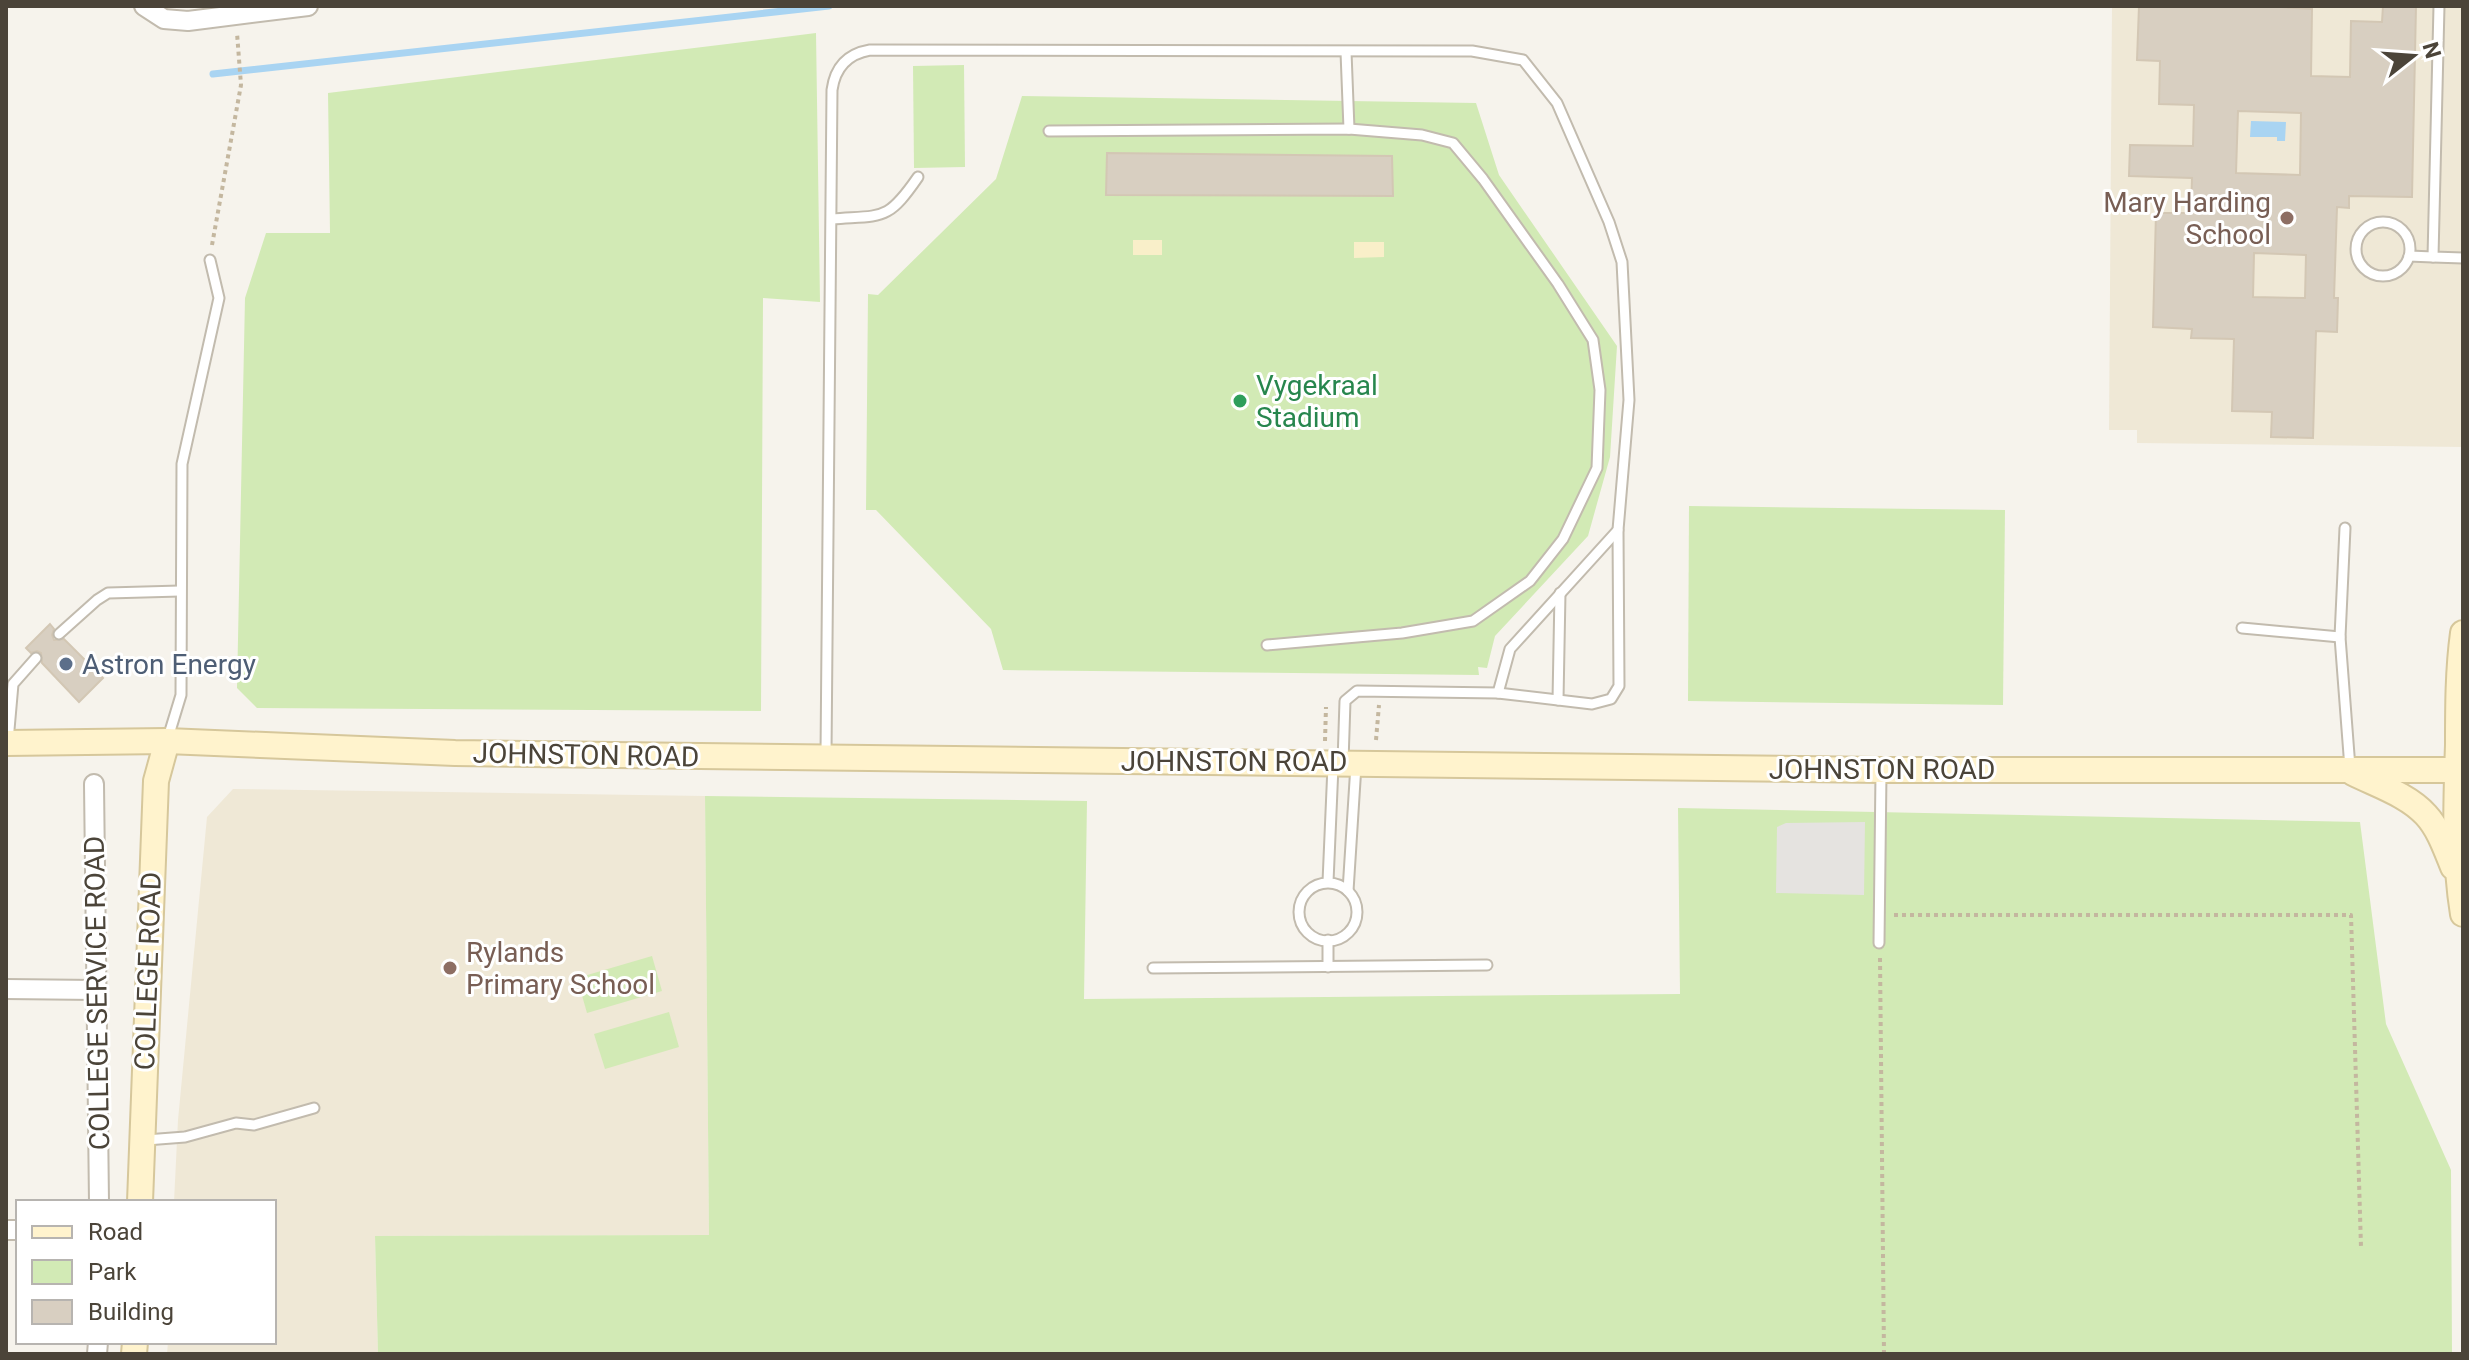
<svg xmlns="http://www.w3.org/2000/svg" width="2469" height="1360" font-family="Roboto,sans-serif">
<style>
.education{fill:#efe8d6}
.green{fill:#d2eab5}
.sand{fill:#f9efc9}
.parking{fill:#e5e3e0}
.water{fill:#a9d4f2}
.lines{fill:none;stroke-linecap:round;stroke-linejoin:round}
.stream{stroke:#a9d4f2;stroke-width:7}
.building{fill:#d8cfc1;stroke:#d3c7b4;stroke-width:2;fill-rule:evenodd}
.lane-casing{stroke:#c2bbae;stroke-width:13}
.street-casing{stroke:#c2bbae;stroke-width:22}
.secondary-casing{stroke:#d6c79b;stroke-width:28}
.path{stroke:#c4b79f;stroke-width:4;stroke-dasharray:4 4;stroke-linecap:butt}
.lane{stroke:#fff;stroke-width:9}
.street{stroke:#fff;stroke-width:18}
.secondary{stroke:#fff3cd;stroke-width:24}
.education-dot{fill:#8d6e63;stroke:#fff;stroke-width:3}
.leisure-dot{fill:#2e9e5b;stroke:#fff;stroke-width:3}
.service-dot{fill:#5c6f8a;stroke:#fff;stroke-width:3}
.labels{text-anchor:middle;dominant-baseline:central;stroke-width:6;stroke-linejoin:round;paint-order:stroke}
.education-label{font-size:28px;fill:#785e54;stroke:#fff;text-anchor:end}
.leisure-label{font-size:28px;fill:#27864d;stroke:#fff;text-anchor:start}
.service-label{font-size:28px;fill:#4e5e75;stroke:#fff;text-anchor:start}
.street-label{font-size:28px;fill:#4b4439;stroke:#fff}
</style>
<rect width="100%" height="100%" fill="#f6f3ec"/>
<g class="education">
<polygon points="2112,6 2463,6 2463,447 2137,443 2137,430 2109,430"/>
<polygon points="233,789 705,796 709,1235 375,1236 378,1354 167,1354 168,1342 274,1342 274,1202 174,1202 178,1120 207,817"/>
</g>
<g class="green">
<polygon points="816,33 820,302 763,298 761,711 257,708 237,688 245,298 266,233 330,233 328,93"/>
<polygon points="964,65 965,167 914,168 913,66"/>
<polygon points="1022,96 1476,103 1499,175 1617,346 1610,457 1588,536 1495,636 1487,668 1478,667 1479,675 1003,670 991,629 876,510 866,510 868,294 878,295 996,179"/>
<polygon points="1689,506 2005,510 2003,705 1688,701"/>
<polygon points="705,796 1087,801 1084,999 1680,994 1678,808 2360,822 2386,1024 2451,1170 2452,1354 378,1354 375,1236 709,1235"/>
<polygon points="652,956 662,991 587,1013 577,978"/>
<polygon points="669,1012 679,1047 605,1069 594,1034"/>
</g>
<g class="sand">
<rect x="1133" y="240" width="29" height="15"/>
<polygon points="1354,242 1384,242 1384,257 1354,258"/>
</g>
<polygon class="parking" points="1865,822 1864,895 1776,893 1777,827 1786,823"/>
<polygon class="water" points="2251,121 2286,122 2285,141 2277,141 2277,137 2250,137"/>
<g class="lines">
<polyline class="stream" points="213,74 829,6"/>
</g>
<g class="building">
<path d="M2139,6h125l48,3 -1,67 39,1 1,-56 31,1 1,-16h33l-4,191 -63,-1v12l-12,-1 -3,91h4l-1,34 -21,-1 -3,107 -42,-1 1,-25 -40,-1 2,-72 -43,-1 1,-9 -39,-2 3,-114h35l1,-35 -63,-2 1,-31 63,1 1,-41 -35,-1 1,-43 -23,-1zM2238,111l63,2 -1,62 -64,-2zM2254,253l52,2 -1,43 -52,-1z"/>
<polygon points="1107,153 1392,156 1393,196 1106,195"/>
<polygon points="50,624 54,629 52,635 54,640 64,639 103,678 79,702 42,663 41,653 37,651 31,653 26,648"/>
</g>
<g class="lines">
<defs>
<g id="lane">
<polyline points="2439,6 2433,257 2463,258"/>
<polyline points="1346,52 1349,129"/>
<polyline points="1049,131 1349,129 1422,135 1453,143 1483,179 1558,284 1593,340 1600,390 1597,468 1563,539 1530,581 1473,621 1402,633 1267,645"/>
<path d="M832,219c51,-4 55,3 86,-42"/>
<circle cx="2383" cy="249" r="27"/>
<polyline points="2409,256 2433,257"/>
<polyline points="2345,528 2340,637 2350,768"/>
<polyline points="2242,628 2340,637"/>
<polyline points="59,634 97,600 108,593 180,591"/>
<polyline points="1498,693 1510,649 1618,530"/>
<polyline points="1558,700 1560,593"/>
<polyline points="8,741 13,684 36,658"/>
<polyline points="167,741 181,695 182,464 219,298 210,260"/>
<path d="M826,754l6,-664c3,-22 15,-36 38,-40l602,1 51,9 34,43 52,119 13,40 7,138 -11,130 1,156 -8,13 -19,5 -94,-11 -141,-2 -12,10 -2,61"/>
<polyline points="1328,882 1333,766"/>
<circle cx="1328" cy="912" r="29"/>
<polyline points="1348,891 1356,765"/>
<polyline points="1328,940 1328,967"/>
<polyline points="1879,943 1881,773"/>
<polyline points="1153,968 1487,965"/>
<polyline points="146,1140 185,1137 236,1123 254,1125 314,1108"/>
</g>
<g id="street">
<polyline points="144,6 164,19 188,21 308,6"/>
<polyline points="94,784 99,1202"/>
<polyline points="6,989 96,990"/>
<polyline points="6,1230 18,1230"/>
<polyline points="97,1354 98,1342"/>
</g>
<g id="secondary">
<path d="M2463,633c-5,37 -5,74 -5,112 -2,56 -4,113 5,169"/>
<polyline points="6,743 167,741 455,753 1881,770 2463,770"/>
<path d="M2353,773c24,12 55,22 73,42 13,14 20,35 27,52"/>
<polyline points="140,1202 156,781 167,741"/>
<polyline points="134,1354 135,1342"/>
</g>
</defs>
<use href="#lane" class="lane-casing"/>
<use href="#street" class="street-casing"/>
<use href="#secondary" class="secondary-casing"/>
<g class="path">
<polyline points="212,245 241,85 237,33"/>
<polyline points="1376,740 1379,705"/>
<polyline points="1325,741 1326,707"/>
<polyline points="1894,915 2351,915 2361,1247"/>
<polyline points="1880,958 1884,1354"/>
</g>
<use href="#lane" class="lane"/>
<use href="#street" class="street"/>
<use href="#secondary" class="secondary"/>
</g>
<g class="education-dot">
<circle cx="2287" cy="218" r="8"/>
<circle cx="450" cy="968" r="8"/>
</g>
<circle class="leisure-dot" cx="1240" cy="401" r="8"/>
<circle class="service-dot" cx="66" cy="664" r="8"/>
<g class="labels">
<g class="education-label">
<text x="2271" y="202">Mary Harding<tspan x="2271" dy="32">School</tspan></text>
<text x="466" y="952" text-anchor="start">Rylands<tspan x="466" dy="32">Primary School</tspan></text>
</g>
<g class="leisure-label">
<text x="1256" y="385">Vygekraal<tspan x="1256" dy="32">Stadium</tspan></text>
</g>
<g class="service-label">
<text x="82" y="664">Astron Energy</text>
</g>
<g class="street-label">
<text transform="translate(586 755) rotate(1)">JOHNSTON ROAD</text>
<text x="1234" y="761">JOHNSTON ROAD</text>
<text x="1882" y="769">JOHNSTON ROAD</text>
<text transform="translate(148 971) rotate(-88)">COLLEGE ROAD</text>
<text transform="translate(97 993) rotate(-91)">COLLEGE SERVICE ROAD</text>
</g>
</g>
<rect width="2469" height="1360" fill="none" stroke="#4b4439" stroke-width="16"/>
<rect x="16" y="1200" width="260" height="144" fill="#ffffff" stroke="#b7b4b0" stroke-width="2"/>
<rect x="32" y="1226" width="40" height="12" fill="#fff3cd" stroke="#b7b4b0" stroke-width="2"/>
<text x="88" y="1240" font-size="24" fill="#4b4439">Road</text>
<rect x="32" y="1260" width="40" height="24" fill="#d2eab5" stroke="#b7b4b0" stroke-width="2"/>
<text x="88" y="1280" font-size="24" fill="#4b4439">Park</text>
<rect x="32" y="1300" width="40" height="24" fill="#d8cfc1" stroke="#b7b4b0" stroke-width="2"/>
<text x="88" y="1320" font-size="24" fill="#4b4439">Building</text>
<g transform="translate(2413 56) rotate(73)" stroke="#ffffff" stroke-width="6" paint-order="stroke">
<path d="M0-6L14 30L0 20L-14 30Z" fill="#4b4439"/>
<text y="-12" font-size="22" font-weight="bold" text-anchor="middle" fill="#4b4439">N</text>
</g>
</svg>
